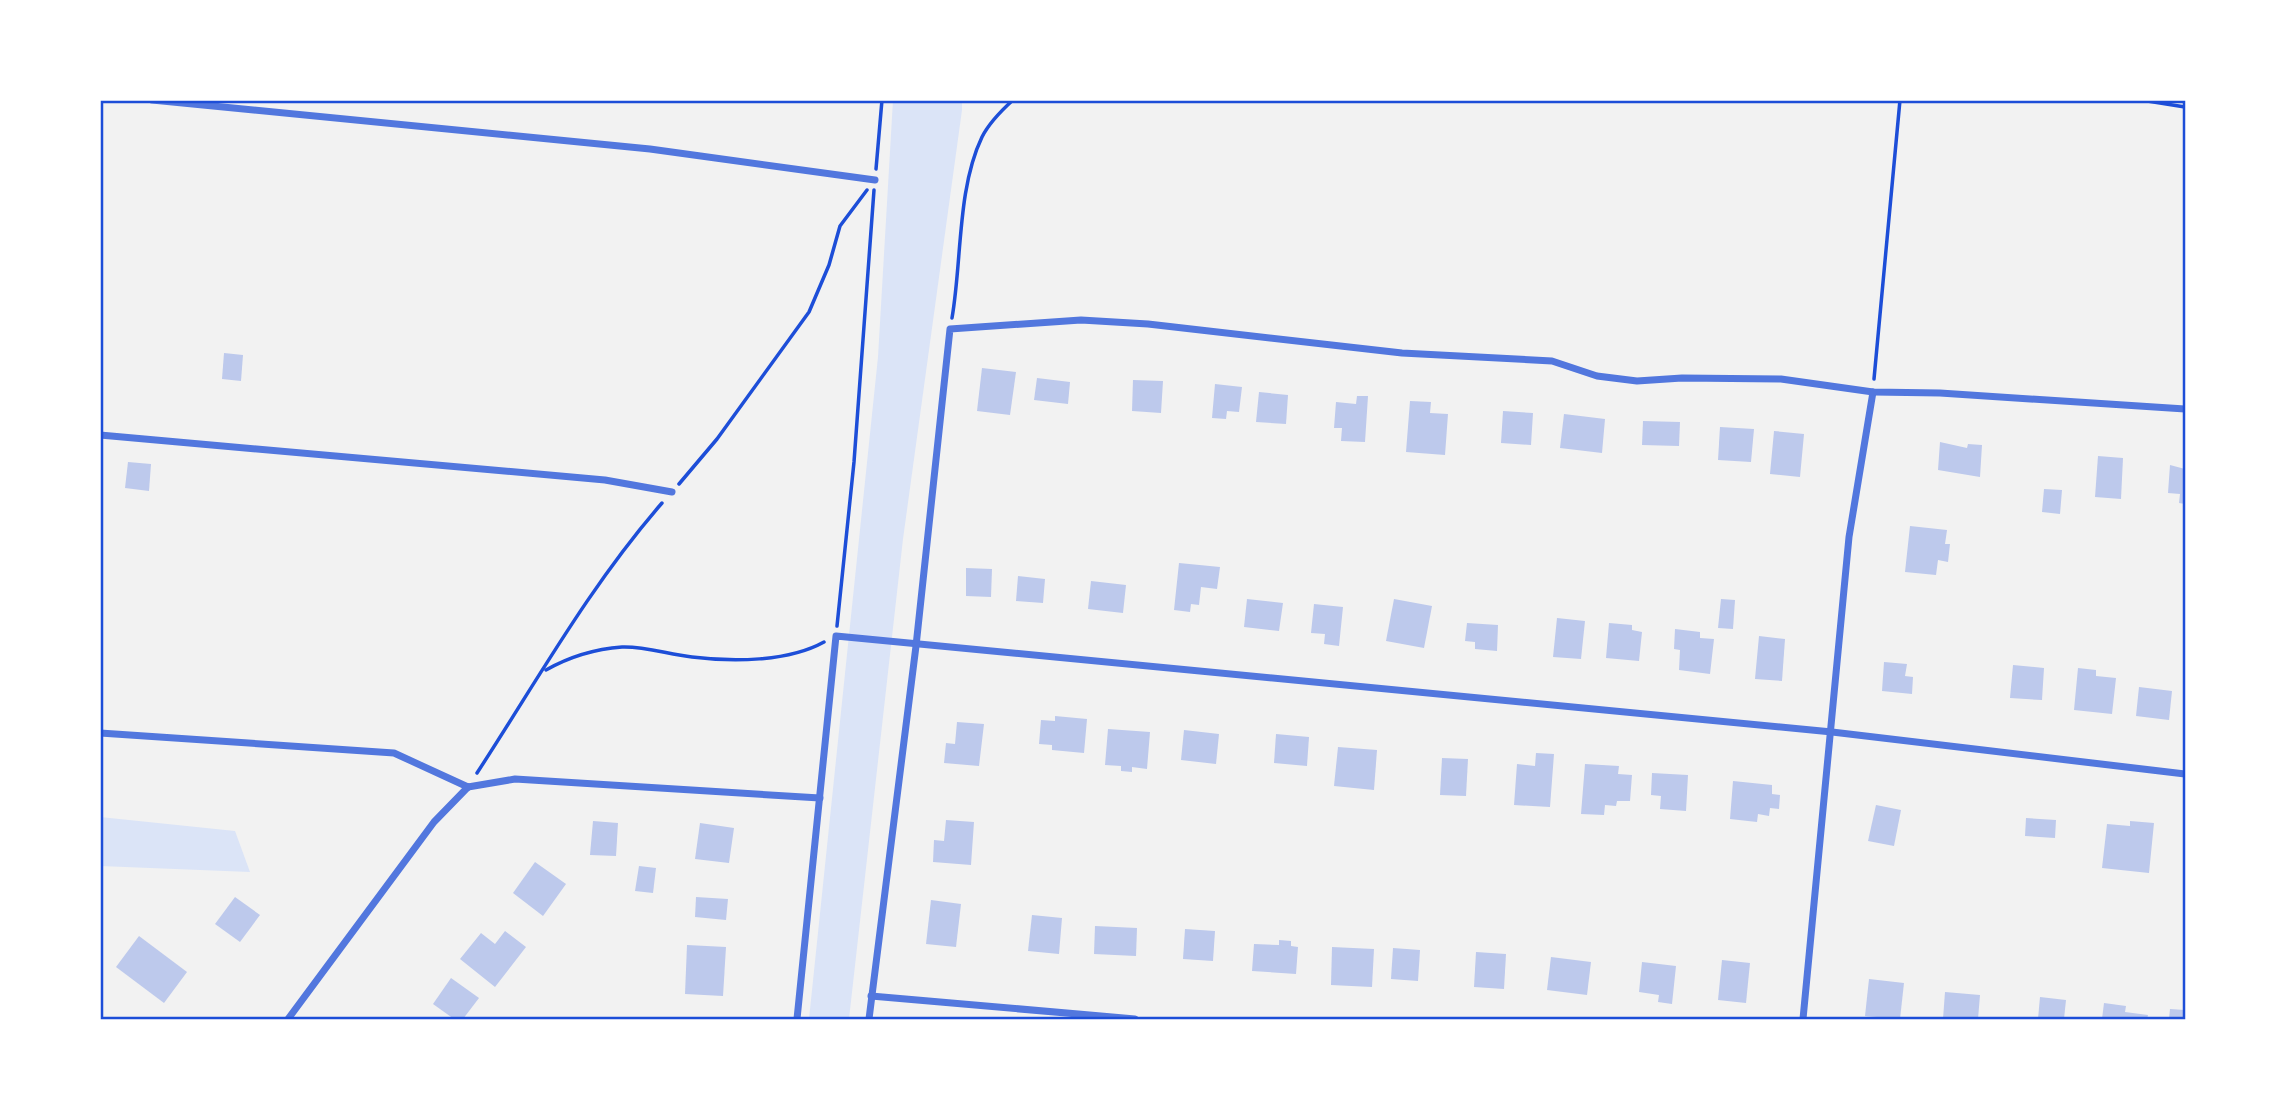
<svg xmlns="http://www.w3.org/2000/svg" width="2285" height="1119" font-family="Inter,sans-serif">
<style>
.green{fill:#dbe4f7}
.building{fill:#bdc9ec}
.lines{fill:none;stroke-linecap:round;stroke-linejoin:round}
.path{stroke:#1d4ed8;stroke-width:3.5}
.minor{stroke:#5277de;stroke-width:7}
.neatline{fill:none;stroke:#1d4ed8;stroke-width:2.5}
</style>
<rect width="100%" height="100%" fill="#f2f2f2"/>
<g class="green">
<polygon points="893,100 962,100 962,110 903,539 849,1019 809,1019 878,357"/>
<polygon points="100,817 235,831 250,872 100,866"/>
</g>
<g class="building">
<polygon points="224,353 243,355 241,381 222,379"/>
<polygon points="982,368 1016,372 1010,415 977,411"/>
<polygon points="1037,378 1070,382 1068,404 1034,400"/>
<polygon points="1133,380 1163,381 1161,413 1132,411"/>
<polygon points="1215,384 1242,387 1239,412 1227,411 1226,419 1212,418"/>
<polygon points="1259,392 1288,395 1286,424 1256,422"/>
<polygon points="1357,396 1368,396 1365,442 1341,441 1342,428 1334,428 1336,402 1356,404"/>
<polygon points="1410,401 1431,402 1430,413 1448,414 1445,455 1406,452"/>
<polygon points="1503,411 1533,413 1531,445 1501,443"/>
<polygon points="1564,414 1605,419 1602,453 1560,448"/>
<polygon points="1643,421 1680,422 1679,446 1642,445"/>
<polygon points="1720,427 1754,429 1751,462 1718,460"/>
<polygon points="1774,431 1804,434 1800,477 1770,474"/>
<polygon points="1940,442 1967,448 1968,444 1982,445 1980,477 1938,470"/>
<polygon points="2098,456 2123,458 2121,499 2095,497"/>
<polygon points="128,462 151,464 149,491 125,488"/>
<polygon points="2170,465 2185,469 2185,504 2179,503 2180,494 2168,493"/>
<polygon points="2044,489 2062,490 2060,514 2042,512"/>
<polygon points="1910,526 1947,530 1945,544 1950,544 1948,562 1938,560 1936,575 1905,572"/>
<polygon points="1179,563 1220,567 1217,589 1201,587 1199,605 1191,604 1190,612 1174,610"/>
<polygon points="966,568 992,569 991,597 966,596"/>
<polygon points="1018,576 1045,579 1043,603 1016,601"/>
<polygon points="1091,581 1126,585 1123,613 1088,609"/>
<polygon points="1247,599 1283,603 1279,631 1244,627"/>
<polygon points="1394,599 1432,606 1424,648 1386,641"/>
<polygon points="1721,599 1735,600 1733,629 1718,628"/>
<polygon points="1314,604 1343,607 1339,646 1324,644 1325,634 1311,633"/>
<polygon points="1557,618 1585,621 1581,659 1553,657"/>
<polygon points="1467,623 1498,625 1497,651 1475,649 1475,642 1465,641"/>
<polygon points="1609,623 1632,625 1632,630 1642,632 1639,661 1606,658"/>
<polygon points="1675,629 1700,632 1700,638 1714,639 1710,674 1679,670 1680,650 1674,649"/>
<polygon points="1759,636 1785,639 1782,681 1755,679"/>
<polygon points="1884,662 1907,664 1905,676 1913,677 1912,694 1882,691"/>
<polygon points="2013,665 2044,668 2042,700 2010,698"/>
<polygon points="2078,668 2096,670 2096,676 2116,678 2112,714 2074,710"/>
<polygon points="2139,687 2172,691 2169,720 2136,716"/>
<polygon points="1055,716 1087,719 1084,753 1052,750 1052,745 1039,744 1041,720 1055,721"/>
<polygon points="957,722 984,724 979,766 944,763 946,743 955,744"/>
<polygon points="1108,729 1150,732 1147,769 1132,767 1132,772 1121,771 1121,766 1105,765"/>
<polygon points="1184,730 1219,734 1216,764 1181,760"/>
<polygon points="1276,734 1309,737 1307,766 1274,763"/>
<polygon points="1338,747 1377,750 1374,790 1334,786"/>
<polygon points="1536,753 1554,754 1550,807 1514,805 1517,764 1535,766"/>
<polygon points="1442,758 1468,759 1466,796 1440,795"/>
<polygon points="1585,764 1619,766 1618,774 1632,775 1630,801 1617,801 1616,806 1605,805 1604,815 1581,814"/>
<polygon points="1652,773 1688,775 1686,811 1660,809 1661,796 1651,795"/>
<polygon points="1733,781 1772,785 1772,794 1780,795 1779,809 1770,808 1769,816 1758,814 1757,822 1730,819"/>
<polygon points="1876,805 1901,810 1894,846 1868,841"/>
<polygon points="2026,818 2056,820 2055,838 2025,836"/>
<polygon points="946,820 974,822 971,865 933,862 934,840 944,841"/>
<polygon points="593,821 618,823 616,856 590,855"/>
<polygon points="2130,821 2154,823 2149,873 2102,868 2107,824 2130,826"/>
<polygon points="700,823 734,828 729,863 695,859"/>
<polygon points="535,862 566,884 543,916 513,893"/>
<polygon points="639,866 656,868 653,893 635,891"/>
<polygon points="235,897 260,915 240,942 215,924"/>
<polygon points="696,897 728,899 726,920 695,917"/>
<polygon points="931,900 961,904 956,947 926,944"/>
<polygon points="1032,915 1062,918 1059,954 1028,951"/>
<polygon points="1095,926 1137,928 1136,956 1094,954"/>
<polygon points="1185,929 1215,931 1213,961 1183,959"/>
<polygon points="505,931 526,947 495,987 460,959 481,933 495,944"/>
<polygon points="139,936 187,972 164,1003 116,967"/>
<polygon points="1279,940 1291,941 1291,946 1298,947 1296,974 1252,971 1254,944 1279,945"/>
<polygon points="687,945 726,947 723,996 685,994"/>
<polygon points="1332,947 1374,949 1372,987 1331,985"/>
<polygon points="1393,948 1420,950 1418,981 1391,979"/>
<polygon points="1476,952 1506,954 1504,989 1474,987"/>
<polygon points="1551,957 1591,962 1587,995 1547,990"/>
<polygon points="1722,960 1750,963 1746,1003 1718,1000"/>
<polygon points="1642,962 1676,966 1672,1004 1658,1002 1659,995 1639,992"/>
<polygon points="451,978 479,998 463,1019 454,1019 433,1004"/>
<polygon points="1869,979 1904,983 1900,1019 1865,1016"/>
<polygon points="1945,992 1980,995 1978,1019 1943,1019"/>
<polygon points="2040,997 2066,1000 2064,1019 2038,1019"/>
<polygon points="2104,1003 2126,1006 2125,1012 2148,1015 2147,1019 2102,1019"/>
<polygon points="2170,1009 2185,1010 2185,1019 2169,1019"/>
</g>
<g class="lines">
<g class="path">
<polyline points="2141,100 2185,107"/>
<polyline points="876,169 882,100"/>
<path d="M952,318c10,-57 5,-129 30,-181 7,-14 20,-27 31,-37"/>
<polyline points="1874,379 1900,100"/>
<polyline points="679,484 717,439 809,312 829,265 840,226 867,190"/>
<polyline points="837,626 854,462 874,190"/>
<path d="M546,670c23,-13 49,-21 76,-23 23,-1 48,8 70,10 40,5 96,5 132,-15"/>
<path d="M477,773c60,-92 112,-186 185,-270"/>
</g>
<g class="minor">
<polyline points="152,100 650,149 875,180"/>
<polyline points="100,435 605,480 672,492"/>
<polyline points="100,733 394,753 468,787"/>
<polyline points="468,787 515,779 820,798"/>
<polyline points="871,996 1135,1019"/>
<polyline points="288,1019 434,822 468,787"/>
<polyline points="797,1019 836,636 1832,732 2185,774"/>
<polyline points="869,1019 916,646 950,329 1081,320 1148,324 1402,353 1552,361 1597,376 1637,381 1682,378 1781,379 1873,392 1940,393 2185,409"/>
<polyline points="1803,1019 1849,537 1873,392"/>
</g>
</g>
<rect width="2285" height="1119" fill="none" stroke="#ffffff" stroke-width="203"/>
<rect x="102" y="102" width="2082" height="916" class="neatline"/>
</svg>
